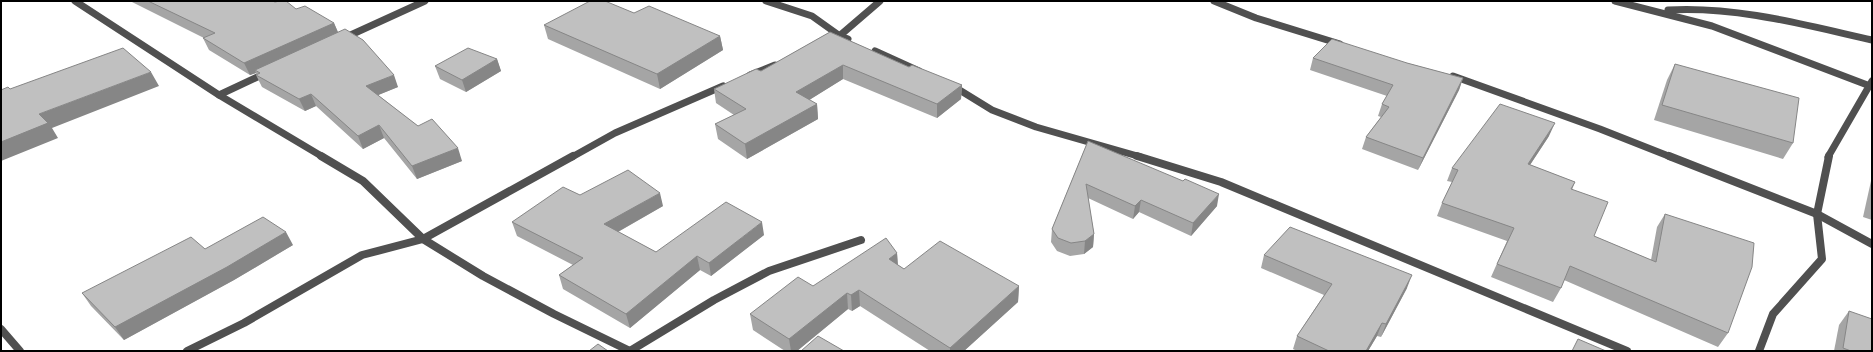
<svg xmlns="http://www.w3.org/2000/svg" width="1873" height="352" font-family="Figtree,sans-serif">
<style>
.lines{fill:none;stroke-linecap:round;stroke-linejoin:round}
.street-far1{stroke:#505050;stroke-width:7}
.street{stroke:#505050;stroke-width:8}
.wall{fill:#a5a5a5}
.shaded-wall{fill:#868686}
.building{fill:#c0c0c0;stroke:#868686}
</style>
<rect width="100%" height="100%" fill="#fff"/>
<g class="lines">
<g class="street-far1">
<polyline points="75,1 219,95 323,157"/>
<polyline points="766,1 812,16 840,36 848,39"/>
<polyline points="1214,1 1256,18 1340,44"/>
<polyline points="1615,1 1712,26 1870,86"/>
<path d="M1668,10c69,-4 137,15 204,30"/>
<polyline points="344,38 425,1"/>
<polyline points="837,38 880,1"/>
<polyline points="875,51 919,71"/>
<polyline points="750,75 775,65"/>
<polyline points="1453,76 1600,129 1671,157"/>
<polyline points="953,86 992,110 1036,127 1141,157"/>
<polyline points="219,95 266,73"/>
<polyline points="572,157 615,133 723,86"/>
<polyline points="1828,157 1872,81"/>
</g>
<g class="street">
<polyline points="321,156 363,181 423,239 483,276 554,314 630,351"/>
<polyline points="1137,156 1221,182 1627,351"/>
<polyline points="1669,156 1817,214 1872,244"/>
<polyline points="1,329 20,351"/>
<polyline points="187,351 244,323 362,255 423,239 573,156"/>
<polyline points="630,351 714,300 769,271 861,240"/>
<polyline points="1759,351 1773,314 1822,259 1817,214 1829,156"/>
</g>
</g>
<g class="wall">
<polygon points="130,1 272,1 334,23 338,32 398,87 378,95 462,161 417,179 384,138 363,149 316,106 305,111 262,87 256,75 257,75 256,73 250,75 209,50 203,38 204,38"/>
<polygon points="634,13 720,36 723,50 660,89 548,39 544,25"/>
<polygon points="830,32 909,67 962,85 961,99 937,118 843,79 809,100 817,104 818,119 747,159 718,139 715,124 734,115 716,103 714,89 761,71"/>
<polygon points="1313,58 1407,63 1463,78 1459,90 1418,170 1362,149 1366,137 1381,117 1378,116 1382,104 1387,96 1310,70"/>
<polygon points="497,59 501,71 466,92 440,79 435,66"/>
<polygon points="1675,64 1793,143 1783,159 1654,120 1667,80"/>
<polygon points="1549,136 1530,165 1575,182 1572,190 1594,236 1651,260 1657,227 1665,214 1728,333 1718,347 1564,280 1561,288 1553,302 1491,277 1507,241 1437,216 1442,203 1452,182 1447,181 1452,168"/>
<polygon points="1088,141 1217,206 1191,236 1139,212 1133,219 1088,198 1094,234 1093,247 1084,254 1070,256 1057,251 1051,242 1052,229"/>
<polygon points="1872,179 1872,220 1863,217 1871,181"/>
<polygon points="580,195 663,206 618,232 656,252 764,235 711,276 700,270 630,328 563,289 559,275 573,265 517,236 512,222"/>
<polygon points="293,245 234,280 124,340 91,306 82,293 205,249"/>
<polygon points="897,253 898,265 904,269 1019,286 1018,302 964,351 930,351 860,306 852,311 848,309 797,351 785,351 753,330 750,314 813,286"/>
<polygon points="1264,255 1407,288 1381,337 1377,336 1368,351 1297,351 1293,349 1297,336 1324,295 1261,268"/>
<polygon points="1849,311 1872,351 1834,351 1839,325"/>
</g>
<g class="shaded-wall">
<polygon points="334,23 339,35 255,70 256,73 250,75 244,63"/>
<polygon points="720,36 723,50 660,89 657,74"/>
<polygon points="497,59 501,71 466,92 462,80"/>
<polygon points="843,65 843,79 798,107 796,92"/>
<polygon points="151,72 159,86 52,128 58,138 1,161 1,142 39,114"/>
<polygon points="394,75 398,87 371,98 366,86"/>
<polygon points="1463,78 1459,90 1418,170 1423,158"/>
<polygon points="962,85 961,99 937,118 937,104"/>
<polygon points="311,94 316,106 305,111 299,99"/>
<polygon points="817,104 818,119 747,159 745,144"/>
<polygon points="1555,123 1549,136 1522,177 1528,164"/>
<polygon points="379,125 384,138 363,149 358,136"/>
<polygon points="458,148 462,161 417,179 412,166"/>
<polygon points="660,193 663,206 607,238 604,224"/>
<polygon points="1219,194 1217,206 1191,236 1193,223"/>
<polygon points="1141,200 1139,212 1133,219 1135,206"/>
<polygon points="762,222 764,235 711,276 709,263"/>
<polygon points="286,232 293,245 234,280 124,340 115,327"/>
<polygon points="1094,234 1093,247 1084,254 1085,241"/>
<polygon points="897,253 898,268 889,259"/>
<polygon points="697,256 700,270 630,328 626,314"/>
<polygon points="1412,275 1407,288 1381,337 1386,324"/>
<polygon points="1019,286 1018,302 964,351 950,351 950,348"/>
<polygon points="859,290 860,306 852,311 851,295"/>
<polygon points="847,293 848,309 797,351 791,351 789,339"/>
<polygon points="1382,323 1377,336 1368,351 1366,351"/>
</g>
<g class="building">
<polygon points="148,1 272,1 275,2 280,1 286,1 296,9 305,6 334,23 244,63 203,38 215,33"/>
<polygon points="590,1 605,1 634,13 649,6 720,36 657,74 544,25"/>
<polygon points="345,29 363,40 394,75 366,86 418,126 432,119 458,148 412,166 379,125 358,136 311,94 299,99 256,75 260,73 255,70"/>
<polygon points="830,32 909,67 912,65 962,85 937,104 843,65 796,92 817,104 745,144 715,124 746,109 714,89 756,69 761,71"/>
<polygon points="1332,39 1407,63 1463,78 1423,158 1366,137 1389,107 1382,104 1393,85 1313,58"/>
<polygon points="123,48 151,72 39,114 48,123 1,142 1,90 8,87 10,89"/>
<polygon points="468,48 497,59 462,80 435,66"/>
<polygon points="1675,64 1799,98 1793,143 1662,105"/>
<polygon points="1500,104 1555,123 1528,164 1575,182 1571,189 1608,202 1594,236 1656,262 1665,214 1754,243 1752,267 1728,333 1570,266 1561,288 1497,264 1514,228 1442,203 1458,170 1452,168"/>
<polygon points="1088,141 1183,181 1185,179 1219,194 1193,223 1141,200 1135,206 1086,184 1094,234 1085,241 1071,243 1058,238 1052,229"/>
<polygon points="628,170 660,193 604,224 656,252 726,202 762,222 709,263 697,256 626,314 559,275 583,258 512,222 563,187 580,195"/>
<polygon points="263,217 286,232 227,267 115,327 82,293 191,237 205,249"/>
<polygon points="1290,227 1412,275 1386,324 1382,323 1366,351 1329,351 1297,336 1332,284 1264,255"/>
<polygon points="886,238 897,253 889,259 904,269 940,241 1019,286 950,348 859,290 851,295 847,293 789,339 750,314 798,277 813,286"/>
<polygon points="1849,311 1872,319 1872,351 1851,351 1843,348"/>
<polygon points="818,336 844,351 801,351"/>
<polygon points="1578,339 1606,351 1572,351"/>
<polygon points="598,344 608,351 589,351"/>
</g>
<rect width="1873" height="352" fill="none" stroke="#000000" stroke-width="4"/>
</svg>
